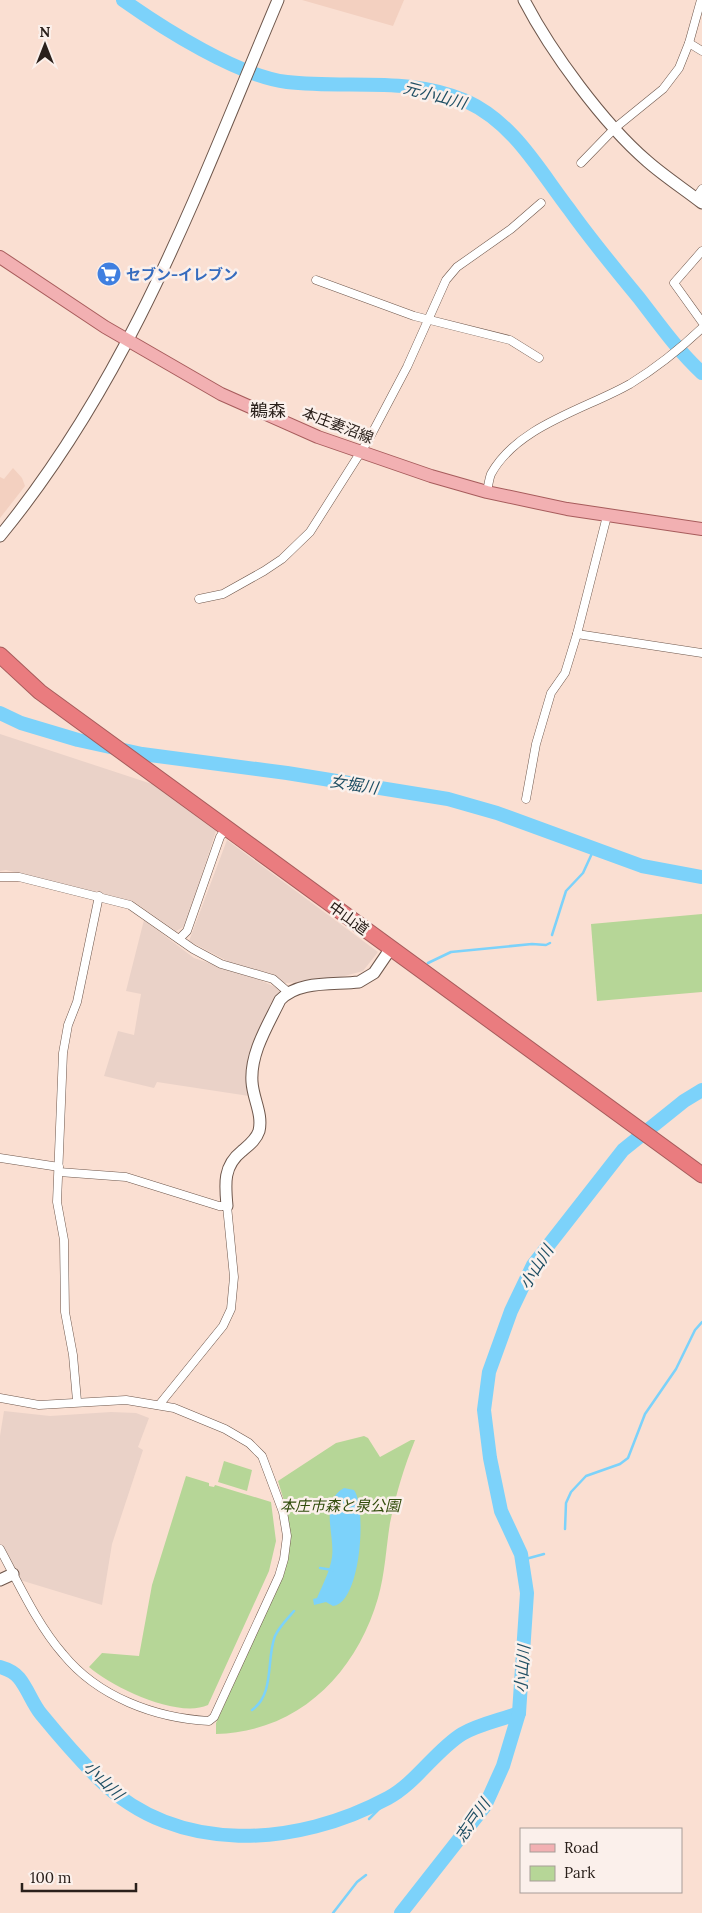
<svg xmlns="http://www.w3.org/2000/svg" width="702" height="1913" font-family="Lora,'Noto Sans JP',serif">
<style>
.built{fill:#f3d0c0}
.industrial{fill:#ead2c8}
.green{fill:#b6d697}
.water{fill:#7cd2fa}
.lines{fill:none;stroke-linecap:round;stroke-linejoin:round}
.stream{stroke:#7cd2fa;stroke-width:2.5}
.river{stroke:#7cd2fa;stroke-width:14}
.street-casing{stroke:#6e574c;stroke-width:9}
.secondary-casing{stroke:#6e574c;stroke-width:13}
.primary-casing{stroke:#a75c5c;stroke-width:14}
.highway-casing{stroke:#a75c5c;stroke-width:17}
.street{stroke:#fff;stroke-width:8}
.secondary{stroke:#fff;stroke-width:11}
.primary{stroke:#f2b0b2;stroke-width:12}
.highway{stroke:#ea7c7f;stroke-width:15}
.labels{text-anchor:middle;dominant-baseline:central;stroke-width:5;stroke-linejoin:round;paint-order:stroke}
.shop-label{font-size:15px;font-weight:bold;fill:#366cbe;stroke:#fbf0eb;text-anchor:start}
.street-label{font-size:15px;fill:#2a201b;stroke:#fbf0eb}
.park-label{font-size:15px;font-style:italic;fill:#324c0c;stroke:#fbf0eb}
.water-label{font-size:16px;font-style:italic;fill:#1f4f64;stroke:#fbf0eb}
.quarter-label{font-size:18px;fill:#2a201b;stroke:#fbf0eb}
</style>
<rect width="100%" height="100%" fill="#fadfd2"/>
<g class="built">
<polygon points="302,0 404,0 393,26"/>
<polygon points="13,468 22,478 25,486 0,518 0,477 4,479"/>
</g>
<g class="industrial">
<polygon points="0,734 152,784 216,831 185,926 176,931 133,901 6,870 0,871"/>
<polygon points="227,840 378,952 363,971 330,980 285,983 270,973 235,965 189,941"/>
<polygon points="144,920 194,958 257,979 280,989 279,994 271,1003 248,1060 246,1079 249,1096 157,1082 154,1088 104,1076 118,1031 134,1035 141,994 126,991"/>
<polygon points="4,1411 50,1416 111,1412 136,1413 149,1418 138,1447 143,1450 112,1544 102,1605 20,1580 0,1543 0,1436"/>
</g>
<g class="green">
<polygon points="702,914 702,992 597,1001 591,924"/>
<path d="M364,1436l4,2 12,19 31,-17h4c-11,27 -19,54 -25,83 -4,25 -5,51 -12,75 -22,76 -80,134 -162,136v-11l69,-152 5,-35 -3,-25 -9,-30 58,-38z"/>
<polygon points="224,1461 252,1470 247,1491 218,1482"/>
<path d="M186,1476l23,7v3l5,1 1,-2 56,17 5,39 -7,30 -61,134c-30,14 -96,-18 -119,-38l13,-14 37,3 13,-71z"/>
</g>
<path class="water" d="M344,1488l10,2c13,18 7,113 -21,116l-7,-4 -12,3 -1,-6 4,-1c6,-14 13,-27 15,-41 3,-23 -13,-55 12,-69z"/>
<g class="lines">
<g class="stream">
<polyline points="552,935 566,891 583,873 594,849"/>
<polyline points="428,963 451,952 532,944 546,945 550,943"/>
<polyline points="565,1529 566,1503 571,1492 586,1476 620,1464 628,1458 645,1414 676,1369 695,1330 702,1322"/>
<polyline points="522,1560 544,1554"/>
<polyline points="320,1568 333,1570"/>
<path d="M252,1710c23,-16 14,-51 23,-74 4,-9 13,-18 19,-25"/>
<polyline points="369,1819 390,1798"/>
<polyline points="333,1913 357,1882 366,1875"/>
</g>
<g class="river">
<path d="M123,0c41,29 115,76 164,82 60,7 123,-6 179,19 48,22 73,69 103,108 22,31 46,60 70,89 20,26 39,53 63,75"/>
<polyline points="0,713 21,723 78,740 142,754 287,773 448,799 497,813 642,866 702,877"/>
<path d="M0,1667c7,2 14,5 19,11 9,11 13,25 22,36 18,22 38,45 58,65 78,77 198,68 289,19 27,-14 48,-48 74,-64 17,-10 39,-14 57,-21"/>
<polyline points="401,1913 485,1806 503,1766 519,1713 527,1593 521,1554 501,1511 490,1458 484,1410 489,1372 511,1311 533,1265 623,1150 684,1101 702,1090"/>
</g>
<defs>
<g id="street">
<polyline points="689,43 702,51"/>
<polyline points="581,163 615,128 663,89 679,68 689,43 701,0"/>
<polyline points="696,198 702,189"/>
<polyline points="702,251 674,283 702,322"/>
<polyline points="316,280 414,316 510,340 539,358"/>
<path d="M487,492c1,-5 2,-13 4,-18 26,-48 95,-65 139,-90 26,-16 50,-35 72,-56"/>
<polyline points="199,599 223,594 264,571 282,559 310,532 369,439 407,367 446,280 457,267 511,229 541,203"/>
<polyline points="577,634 702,653"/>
<polyline points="526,799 536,744 551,693 565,673 577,634 607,516"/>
<polyline points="0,877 19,877 130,905 193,949 221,964 273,979 288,992"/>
<polyline points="179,939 187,931 220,837 226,828"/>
<polyline points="0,1158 59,1167"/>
<polyline points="59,1172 126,1177 219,1206 227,1206 234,1277 231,1309 223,1326 159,1405"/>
<path d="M0,1398l39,7 87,-5 48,8 51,21 24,14 13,13 21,56 4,24 -3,23 -5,17 -65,141 -5,4c-54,-3 -111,-24 -146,-67 -26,-30 -44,-70 -63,-105"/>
<polyline points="77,1401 73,1355 65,1312 64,1240 57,1202 63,1053 68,1025 77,1002 99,896"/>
</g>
<g id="secondary">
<path d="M524,0c27,52 79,123 123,161 17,15 37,28 55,42"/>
<path d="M0,536c132,-161 198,-347 278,-536"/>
<path d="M227,1206c-2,-22 -4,-40 15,-55 7,-6 14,-11 17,-20 4,-17 -6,-32 -7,-49 -2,-29 16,-57 28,-82 18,-20 54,-15 79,-18l15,-9 17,-25"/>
<polyline points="0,1580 13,1574"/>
</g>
<polyline id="primary" points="0,257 105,327 221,394 318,437 431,476 487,492 567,509 702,529"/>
<polyline id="highway" points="0,655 40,692 702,1175"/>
</defs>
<use href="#street" class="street-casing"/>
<use href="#secondary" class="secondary-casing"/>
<use href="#primary" class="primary-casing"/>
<use href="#highway" class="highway-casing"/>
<use href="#street" class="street"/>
<use href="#secondary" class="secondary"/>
<use href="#primary" class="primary"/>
<use href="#highway" class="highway"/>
</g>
<defs>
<symbol id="supermarket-disc" viewBox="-11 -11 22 22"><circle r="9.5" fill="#3f7fe0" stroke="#fbf0eb"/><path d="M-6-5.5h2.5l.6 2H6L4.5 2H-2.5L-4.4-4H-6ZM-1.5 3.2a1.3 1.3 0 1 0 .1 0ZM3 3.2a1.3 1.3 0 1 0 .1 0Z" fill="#fff"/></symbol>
</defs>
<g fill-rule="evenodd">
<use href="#supermarket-disc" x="95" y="260" width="28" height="28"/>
</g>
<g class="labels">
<g class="shop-label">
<text x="126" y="274">セブン-イレブン</text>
</g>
<g class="street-label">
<text transform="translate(338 425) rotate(21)">本庄妻沼線</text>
<text transform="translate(349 918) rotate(36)">中山道</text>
</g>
<g class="park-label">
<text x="340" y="1505">本庄市森と泉公園</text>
</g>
<g class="water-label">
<text transform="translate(435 95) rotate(15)">元小山川</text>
<text transform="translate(354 784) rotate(9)">女堀川</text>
<text transform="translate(536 1267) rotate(-58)">小山川</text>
<text transform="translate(522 1669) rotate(-86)">小山川</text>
<text transform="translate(104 1780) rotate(44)">小山川</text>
<text transform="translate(472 1820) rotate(-55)">志戸川</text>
</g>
<g class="quarter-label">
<text x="268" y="410">鵜森</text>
</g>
</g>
<rect x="520" y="1828" width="162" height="65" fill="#fbf0eb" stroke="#a79d98"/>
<rect x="530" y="1844" width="25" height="8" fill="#f2b0b2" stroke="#a79d98"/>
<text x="564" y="1853" font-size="15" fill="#2a201b">Road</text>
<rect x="530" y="1866" width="25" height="15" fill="#b6d697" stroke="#a79d98"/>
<text x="564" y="1878" font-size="15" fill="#2a201b">Park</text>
<g transform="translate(45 45)" stroke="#fbf0eb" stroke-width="4" paint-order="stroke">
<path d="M0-4L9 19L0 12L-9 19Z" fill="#2a201b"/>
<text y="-8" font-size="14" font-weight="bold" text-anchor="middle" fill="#2a201b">N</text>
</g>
<path d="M22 1883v8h114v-8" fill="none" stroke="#2a201b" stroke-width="2.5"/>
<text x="30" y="1883" font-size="15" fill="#2a201b" stroke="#fbf0eb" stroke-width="4" paint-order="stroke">100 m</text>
</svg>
